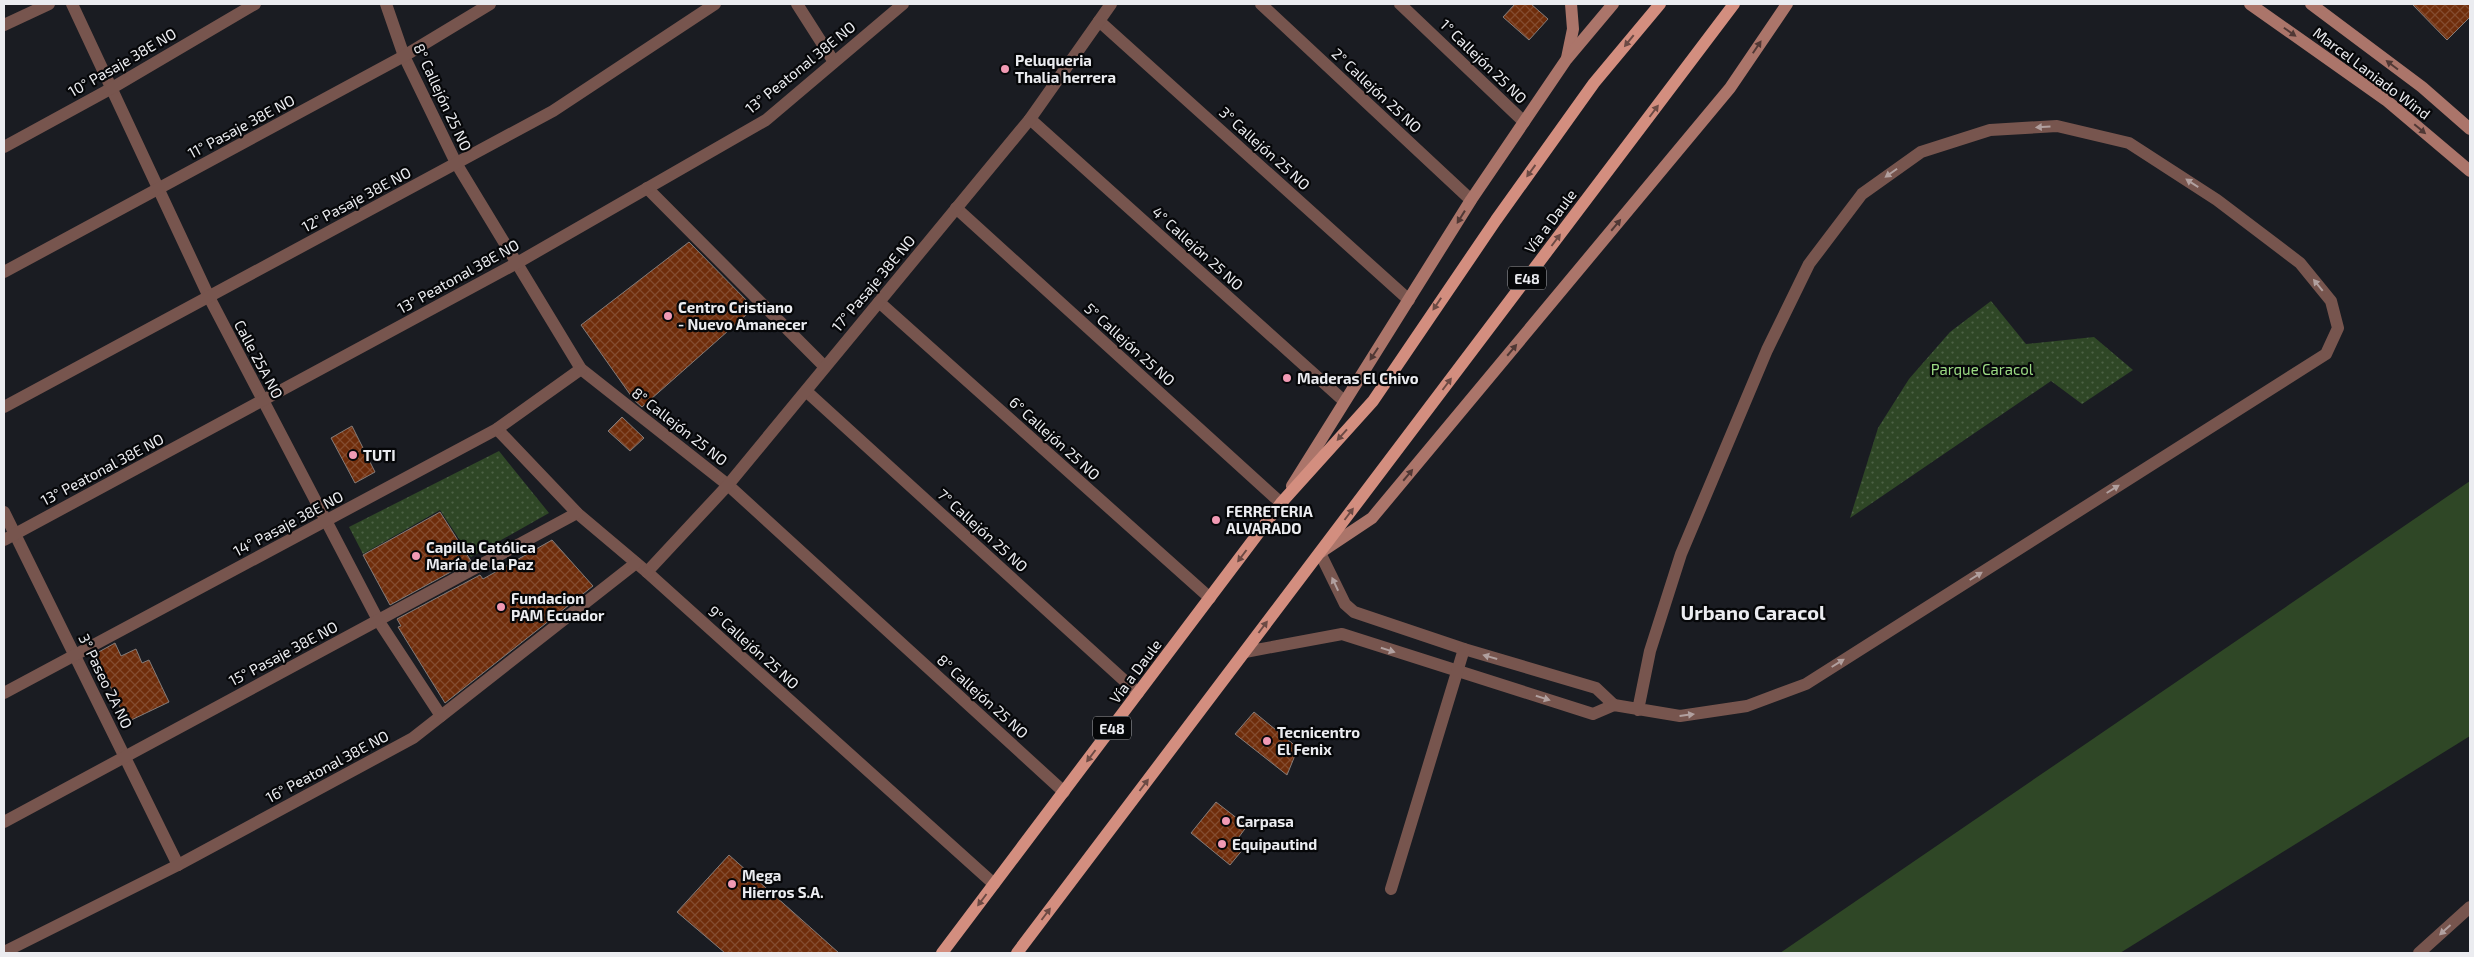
<svg xmlns="http://www.w3.org/2000/svg" width="2474" height="957" font-family="'Exo 2',sans-serif">
<style>
.green{fill:#2f4726}
.park{fill:url(#park-dots)}
.building{fill:url(#building-cross-hatch);stroke:#857c79}
.lines{fill:none;stroke-linecap:round;stroke-linejoin:round}
.street{stroke:#77554e;stroke-width:12}
.secondary{stroke:#ab756a;stroke-width:12}
.primary{stroke:#d38e7f;stroke-width:12}
.oneway{fill:#503835}
.oneway2{fill:#6c4a44}
.oneway3{fill:#b1a09f}
.poi-dot{fill:#f19ab4;stroke:#060709;stroke-width:2}
.labels{text-anchor:middle;dominant-baseline:central;stroke-width:4.5;stroke-linejoin:round;paint-order:stroke}
.shield{fill:#060709;stroke:#a6a7ab;stroke-width:1}
.shield-label{font-size:14px;font-weight:bold;fill:#ebecf0}
.poi-label{font-size:15px;font-weight:bold;fill:#ebecf0;stroke:#060709;text-anchor:start}
.street-label{font-size:15px;fill:#ebecf0;stroke:#060709}
.park-label{font-size:15px;fill:#9cdb84;stroke:#060709}
.district-label{font-size:20px;font-weight:bold;fill:#ebecf0;stroke:#060709}
</style>
<defs>
<pattern id="park-dots" width="8" height="8" patternUnits="userSpaceOnUse" patternTransform="scale(1.25)"><rect width="8" height="8" fill="#2f4726"/><path d="M2 2h.1M6 6h.1" fill="none" stroke="#4d6246" stroke-width="1.8" stroke-linecap="round"/></pattern>
<pattern id="building-cross-hatch" width="8" height="8" patternUnits="userSpaceOnUse" patternTransform="scale(1.25)"><rect width="8" height="8" fill="#6f2d0b"/><path d="M0 0l8 8M0 8l8-8" fill="none" stroke="#844c2f"/></pattern>
</defs>
<rect width="100%" height="100%" fill="#1a1c22"/>
<polygon class="green" points="2470,481 2470,736 2120,953 1780,953"/>
<g class="park">
<polygon points="1991,301 2026,344 2094,337 2133,370 2082,404 2051,381 1850,518 1878,428 1909,379 1950,332"/>
<polygon points="499,451 549,513 471,557 440,510 363,554 349,527"/>
</g>
<g class="building">
<polygon points="1515,4 1531,4 1548,19 1529,40 1503,17"/>
<polygon points="2412,4 2470,4 2470,17 2447,40"/>
<polygon points="689,242 754,308 642,407 634,400 581,325"/>
<polygon points="622,417 644,438 630,451 608,431"/>
<polygon points="352,426 375,472 355,483 331,438"/>
<polygon points="440,512 471,561 390,605 363,555"/>
<polygon points="552,540 593,586 445,703 398,627 401,626 397,619 480,575 483,579"/>
<polygon points="115,643 121,656 136,649 142,663 149,660 169,702 127,722 95,654"/>
<polygon points="1254,712 1298,748 1287,775 1235,734"/>
<polygon points="1216,802 1247,826 1236,841 1244,848 1230,865 1191,833"/>
<polygon points="729,855 839,953 725,953 677,912"/>
</g>
<g class="lines">
<g class="street">
<polyline points="72,4 209,297 378,620 441,716"/>
<polyline points="386,4 404,56 456,163 581,369 728,485 1064,792"/>
<polyline points="797,4 834,62"/>
<polyline points="1261,4 1471,200"/>
<polyline points="1400,4 1524,122"/>
<polyline points="1099,21 1409,300"/>
<polyline points="4,25 49,4"/>
<polyline points="1030,119 1344,401"/>
<polyline points="4,147 112,88 255,4"/>
<polyline points="647,188 825,367"/>
<polyline points="956,208 1281,503"/>
<polyline points="4,272 404,56 490,4"/>
<polyline points="879,302 1210,598"/>
<polyline points="806,391 1138,693"/>
<polyline points="4,407 553,111 715,4"/>
<polyline points="497,429 577,513 647,572 994,884"/>
<polyline points="4,512 178,865"/>
<polyline points="4,540 517,263 766,120 903,4"/>
<polyline points="1320,553 1345,604 1354,612 1464,649 1596,688 1614,705"/>
<polyline points="647,572 728,485 1030,119 1111,4"/>
<polyline points="1245,652 1342,634 1593,714 1614,705 1680,716 1747,706 1806,684 2326,354 2338,328 2331,301 2300,263 2217,200 2129,143 2057,126 1990,130 1921,152 1862,194 1809,264 1767,350 1681,554 1650,651 1638,710"/>
<polyline points="4,693 497,429 581,369"/>
<polyline points="4,822 577,513"/>
<polyline points="1391,889 1464,649"/>
<polyline points="4,952 178,865 413,738 636,563"/>
<polyline points="2419,953 2470,907"/>
</g>
<g class="secondary">
<polyline points="2250,4 2386,100 2470,171"/>
<polyline points="2311,4 2422,87 2470,129"/>
<polyline points="1567,58 1573,29 1571,4"/>
<polyline points="1292,486 1471,200 1566,60 1613,4"/>
<polyline points="1321,552 1372,518 1730,88 1787,4"/>
</g>
<g class="primary">
<polyline points="942,953 1281,503 1373,401 1496,220 1594,83 1660,4"/>
<polyline points="1017,953 1734,4"/>
</g>
</g>
<defs><path id="oneway-solid" d="M-6-.8H1V-3.2L6.5 0L1 3.2V.8H-6Z" transform="scale(1.25)"/></defs>
<g class="oneway">
<use href="#oneway-solid" transform="translate(2290 32) rotate(35)"/>
<use href="#oneway-solid" transform="translate(1757 47) rotate(-56)"/>
<use href="#oneway-solid" transform="translate(2392 65) rotate(-143)"/>
<use href="#oneway-solid" transform="translate(2420 129) rotate(40)"/>
<use href="#oneway-solid" transform="translate(1461 217) rotate(122)"/>
<use href="#oneway-solid" transform="translate(1616 225) rotate(-50)"/>
<use href="#oneway-solid" transform="translate(1512 350) rotate(-50)"/>
<use href="#oneway-solid" transform="translate(1374 354) rotate(123)"/>
<use href="#oneway-solid" transform="translate(1408 475) rotate(-50)"/>
</g>
<g class="oneway2">
<use href="#oneway-solid" transform="translate(1629 41) rotate(129)"/>
<use href="#oneway-solid" transform="translate(1654 111) rotate(-53)"/>
<use href="#oneway-solid" transform="translate(1531 171) rotate(126)"/>
<use href="#oneway-solid" transform="translate(1556 240) rotate(-53)"/>
<use href="#oneway-solid" transform="translate(1437 304) rotate(124)"/>
<use href="#oneway-solid" transform="translate(1447 384) rotate(-53)"/>
<use href="#oneway-solid" transform="translate(1342 435) rotate(132)"/>
<use href="#oneway-solid" transform="translate(1349 514) rotate(-53)"/>
<use href="#oneway-solid" transform="translate(1242 556) rotate(127)"/>
<use href="#oneway-solid" transform="translate(1263 627) rotate(-53)"/>
<use href="#oneway-solid" transform="translate(1091 756) rotate(127)"/>
<use href="#oneway-solid" transform="translate(1144 785) rotate(-53)"/>
<use href="#oneway-solid" transform="translate(982 900) rotate(127)"/>
<use href="#oneway-solid" transform="translate(1046 914) rotate(-53)"/>
</g>
<g class="oneway3">
<use href="#oneway-solid" transform="translate(2043 127) rotate(177)"/>
<use href="#oneway-solid" transform="translate(1891 173) rotate(145)"/>
<use href="#oneway-solid" transform="translate(2192 183) rotate(-147)"/>
<use href="#oneway-solid" transform="translate(2318 285) rotate(-129)"/>
<use href="#oneway-solid" transform="translate(2113 489) rotate(-32)"/>
<use href="#oneway-solid" transform="translate(1976 576) rotate(-32)"/>
<use href="#oneway-solid" transform="translate(1335 584) rotate(-115)"/>
<use href="#oneway-solid" transform="translate(1388 650) rotate(18)"/>
<use href="#oneway-solid" transform="translate(1490 657) rotate(-164)"/>
<use href="#oneway-solid" transform="translate(1838 663) rotate(-32)"/>
<use href="#oneway-solid" transform="translate(1543 698) rotate(17)"/>
<use href="#oneway-solid" transform="translate(1687 715) rotate(-7)"/>
<use href="#oneway-solid" transform="translate(2445 930) rotate(138)"/>
</g>
<g class="poi-dot">
<circle cx="1005" cy="69" r="5"/>
<circle cx="668" cy="316" r="5"/>
<circle cx="1287" cy="378" r="5"/>
<circle cx="353" cy="455" r="5"/>
<circle cx="1216" cy="520" r="5"/>
<circle cx="416" cy="556" r="5"/>
<circle cx="501" cy="607" r="5"/>
<circle cx="1267" cy="741" r="5"/>
<circle cx="1226" cy="821" r="5"/>
<circle cx="1222" cy="844" r="5"/>
<circle cx="732" cy="884" r="5"/>
</g>
<g class="labels">
<g class="shield">
<rect x="1508" y="266.5" width="38" height="23" rx="4"/>
<rect x="1093" y="716.5" width="38" height="23" rx="4"/>
</g>
<g class="shield-label">
<text x="1527" y="278">E48</text>
<text x="1112" y="728">E48</text>
</g>
<g class="poi-label">
<text x="1015" y="60">Peluqueria<tspan x="1015" dy="17">Thalia herrera</tspan></text>
<text x="678" y="307">Centro Cristiano<tspan x="678" dy="17">- Nuevo Amanecer</tspan></text>
<text x="1297" y="378">Maderas El Chivo</text>
<text x="363" y="455">TUTI</text>
<text x="1226" y="511">FERRETERIA<tspan x="1226" dy="17">ALVARADO</tspan></text>
<text x="426" y="547">Capilla Católica<tspan x="426" dy="17">María de la Paz</tspan></text>
<text x="511" y="598">Fundacion<tspan x="511" dy="17">PAM Ecuador</tspan></text>
<text x="1277" y="732">Tecnicentro<tspan x="1277" dy="17">El Fenix</tspan></text>
<text x="1236" y="821">Carpasa</text>
<text x="1232" y="844">Equipautind</text>
<text x="742" y="875">Mega<tspan x="742" dy="17">Hierros S.A.</tspan></text>
</g>
<g class="street-label">
<text transform="translate(1484 61) rotate(44)">1° Callejón 25 NO</text>
<text transform="translate(122 62) rotate(-30)">10° Pasaje 38E NO</text>
<text transform="translate(800 67) rotate(-39)">13° Peatonal 38E NO</text>
<text transform="translate(2372 73) rotate(37)">Marcel Laniado Wind</text>
<text transform="translate(1377 90) rotate(43)">2° Callejón 25 NO</text>
<text transform="translate(443 97) rotate(65)">8° Callejón 25 NO</text>
<text transform="translate(241 126) rotate(-28)">11° Pasaje 38E NO</text>
<text transform="translate(1265 148) rotate(42)">3° Callejón 25 NO</text>
<text transform="translate(356 199) rotate(-28)">12° Pasaje 38E NO</text>
<text transform="translate(1550 221) rotate(-53)">Vía a Daule</text>
<text transform="translate(1198 248) rotate(42)">4° Callejón 25 NO</text>
<text transform="translate(458 276) rotate(-29)">13° Peatonal 38E NO</text>
<text transform="translate(873 283) rotate(-50)">17° Pasaje 38E NO</text>
<text transform="translate(1130 344) rotate(42)">5° Callejón 25 NO</text>
<text transform="translate(259 359) rotate(62)">Calle 25A NO</text>
<text transform="translate(680 426) rotate(38)">8° Callejón 25 NO</text>
<text transform="translate(1055 438) rotate(42)">6° Callejón 25 NO</text>
<text transform="translate(102 469) rotate(-28)">13° Peatonal 38E NO</text>
<text transform="translate(288 523) rotate(-28)">14° Pasaje 38E NO</text>
<text transform="translate(983 530) rotate(42)">7° Callejón 25 NO</text>
<text transform="translate(754 647) rotate(42)">9° Callejón 25 NO</text>
<text transform="translate(283 653) rotate(-28)">15° Pasaje 38E NO</text>
<text transform="translate(1135 671) rotate(-53)">Vía a Daule</text>
<text transform="translate(106 681) rotate(64)">3° Paseo 2A NO</text>
<text transform="translate(983 696) rotate(42)">8° Callejón 25 NO</text>
<text transform="translate(327 766) rotate(-28)">16° Peatonal 38E NO</text>
</g>
<g class="park-label">
<text x="1982" y="369">Parque Caracol</text>
</g>
<g class="district-label">
<text x="1753" y="612">Urbano Caracol</text>
</g>
</g>
<rect width="2474" height="957" fill="none" stroke="#ebecf0" stroke-width="10"/>
</svg>
